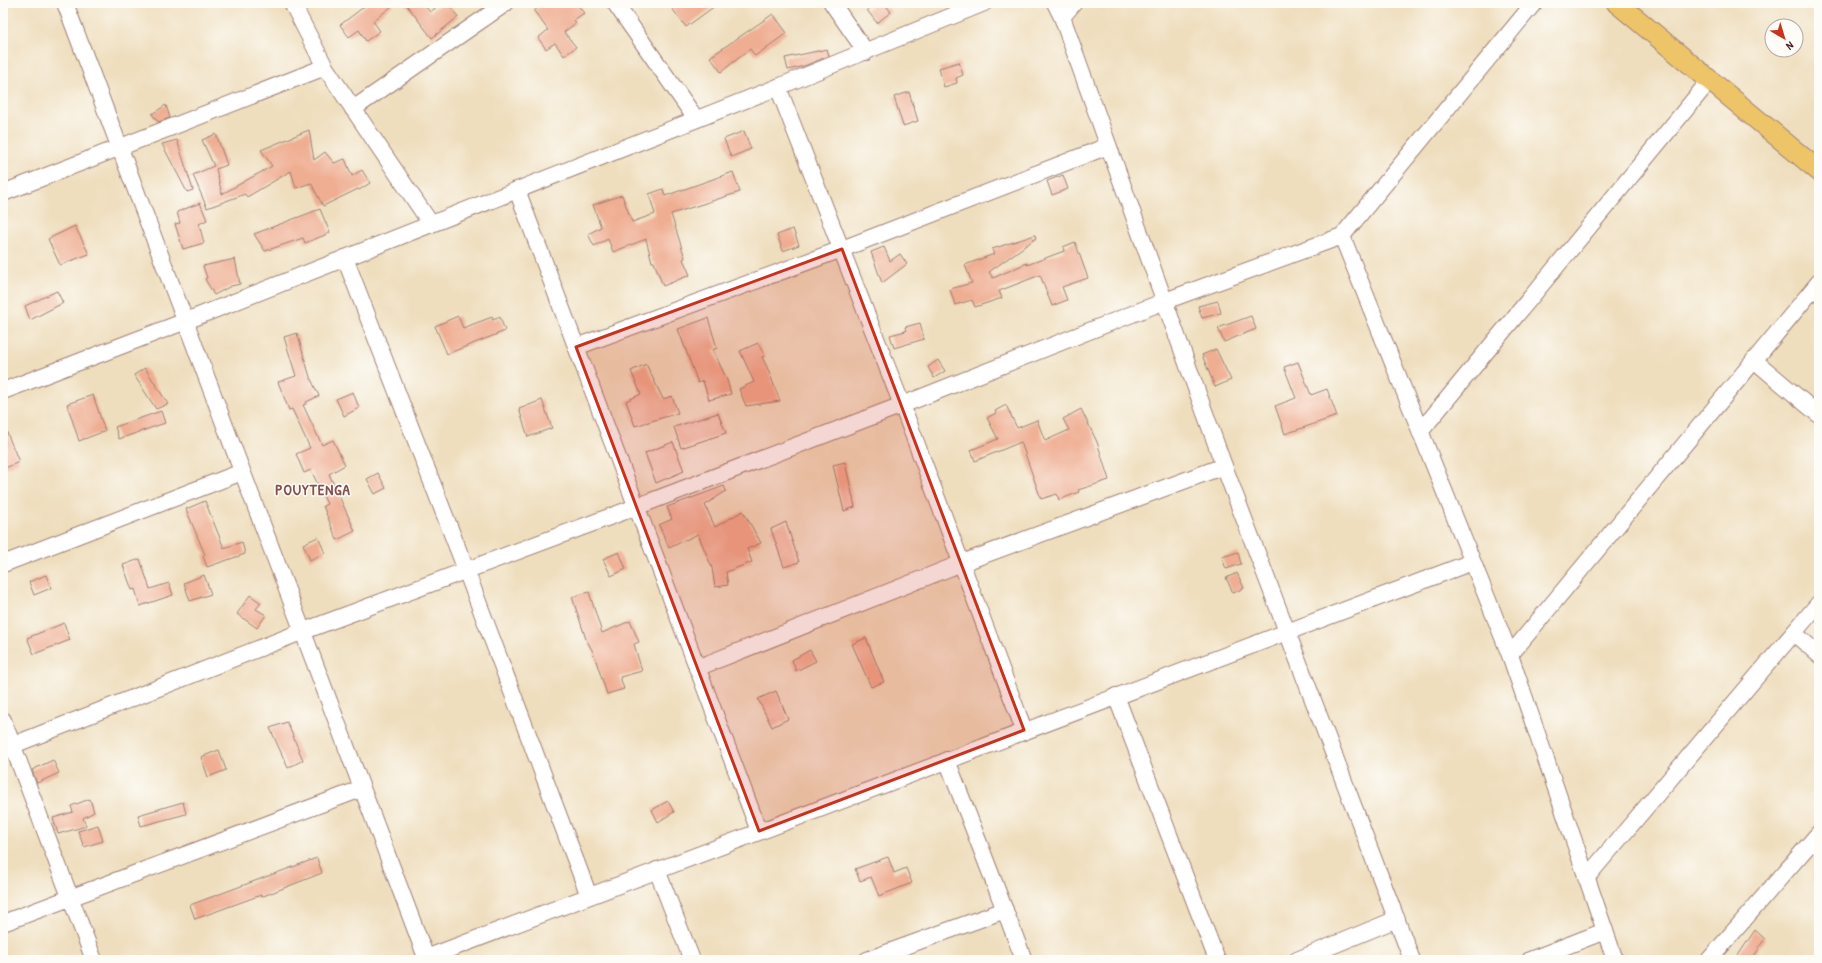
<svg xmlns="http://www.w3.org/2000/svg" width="1822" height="963" font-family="'Patrick Hand',sans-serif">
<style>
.building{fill:#efad92}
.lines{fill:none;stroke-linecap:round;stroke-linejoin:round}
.minor-casing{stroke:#9c7e74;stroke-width:18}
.major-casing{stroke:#9c7e74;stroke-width:22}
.minor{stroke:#fff;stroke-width:16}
.major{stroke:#eec469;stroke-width:20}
.marked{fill:#c8321e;fill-opacity:0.2;stroke:#c8321e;stroke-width:3;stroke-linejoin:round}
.labels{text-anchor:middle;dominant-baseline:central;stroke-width:3;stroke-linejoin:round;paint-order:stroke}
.district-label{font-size:15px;font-weight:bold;letter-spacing:1px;fill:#84514f;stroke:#fdfcf7}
</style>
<rect width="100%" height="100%" fill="#fdfcf7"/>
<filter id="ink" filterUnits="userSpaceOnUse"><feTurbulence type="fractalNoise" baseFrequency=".025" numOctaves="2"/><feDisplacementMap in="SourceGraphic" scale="8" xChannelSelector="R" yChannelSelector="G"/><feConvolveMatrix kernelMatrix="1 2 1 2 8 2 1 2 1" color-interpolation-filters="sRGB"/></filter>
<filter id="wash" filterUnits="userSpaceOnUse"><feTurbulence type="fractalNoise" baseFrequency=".012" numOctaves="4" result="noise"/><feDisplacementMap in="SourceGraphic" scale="16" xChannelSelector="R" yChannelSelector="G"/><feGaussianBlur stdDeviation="0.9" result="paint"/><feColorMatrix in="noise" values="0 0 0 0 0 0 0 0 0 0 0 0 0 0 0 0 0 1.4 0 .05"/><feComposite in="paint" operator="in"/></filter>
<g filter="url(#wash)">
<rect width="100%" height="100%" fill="#efdebe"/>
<g id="blocks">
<g class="building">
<polygon points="369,3 396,3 373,21 380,31 366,41 359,30 349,37 340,25"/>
<polygon points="405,3 423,3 430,12 442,3 448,3 458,17 432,38"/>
<polygon points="544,3 576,3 584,13 574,20 576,23 564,32 576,47 564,56 555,43 546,49 538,38 548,30 534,11"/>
<polygon points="668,3 719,3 686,27"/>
<polygon points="876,3 884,3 891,12 877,23 867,10"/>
<polygon points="773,14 787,33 755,56 750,49 721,72 710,57"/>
<polygon points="827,49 829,56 804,66 788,70 785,58"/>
<polygon points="959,62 963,75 956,78 957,83 944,87 939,68"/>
<polygon points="909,92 918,121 903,126 894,97"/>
<polygon points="166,105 170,118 158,122 152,114"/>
<polygon points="309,130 314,160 325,152 334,163 345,159 352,176 362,170 370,183 359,190 358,189 323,206 311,183 296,188 291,171 247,197 245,194 207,208 193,175 214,166 202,140 216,134 227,165 216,169 222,194 272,166 261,150"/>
<polygon points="744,131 751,149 731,157 724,139"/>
<polygon points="177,140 193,190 187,192 162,144"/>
<polygon points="733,172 740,192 671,214 685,258 683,259 690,275 663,286 654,262 652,262 646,239 613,252 608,239 594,246 588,234 601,227 593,205 622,195 632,222 655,214 649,194 663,189 665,196"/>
<polygon points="1063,175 1068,189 1052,195 1047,181"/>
<polygon points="200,203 207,220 199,224 204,243 183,249 175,224 180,223 177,212"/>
<polygon points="320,209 330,233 305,243 303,238 265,251 254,234"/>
<polygon points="75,226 89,254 60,265 48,239"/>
<polygon points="793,229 799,245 783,251 777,235"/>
<polygon points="1035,235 1036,238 989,272 993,278 1027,263 1027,265 1064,251 1063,247 1075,242 1088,278 1062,287 1067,300 1052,306 1040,275 999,291 1002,298 975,307 972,300 955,305 950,289 972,283 965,265 994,254 992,249"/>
<polygon points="884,247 890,261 900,254 907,264 882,283 871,252"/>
<polygon points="235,259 240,284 231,286 214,295 205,279 207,278 203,266"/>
<polygon points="57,291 63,303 30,320 25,306"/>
<polygon points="1218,301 1221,313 1202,318 1198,306"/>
<polygon points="458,316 463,328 492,317 493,320 500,317 505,331 447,354 435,326"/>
<polygon points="1251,316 1256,329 1224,342 1218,328"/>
<polygon points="708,318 717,348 713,350 727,380 731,394 709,400 703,381 698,383 678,329"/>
<polygon points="920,323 924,339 894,348 890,335 906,331 905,327"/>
<polygon points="297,333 310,377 319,396 306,402 306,404 303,405 322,445 333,440 345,465 329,474 355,531 337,540 323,506 327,504 311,470 304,473 296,454 310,448 292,409 289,410 278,382 296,376 284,337"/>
<polygon points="758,343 765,356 762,357 767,367 780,401 746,406 739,389 754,382 740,351"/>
<polygon points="1216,349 1231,380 1215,387 1202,355"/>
<polygon points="938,360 945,371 934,378 928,367"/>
<polygon points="1298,362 1311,395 1327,389 1337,416 1285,434 1275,406 1296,398 1284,367"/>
<polygon points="646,364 663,399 672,396 678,413 635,426 626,401 641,394 631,371"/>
<polygon points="145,368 168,404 156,409 134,375"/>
<polygon points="353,392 359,408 344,416 336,399"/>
<polygon points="93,395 105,431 79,441 67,404"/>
<polygon points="542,400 552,428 528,437 519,409"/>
<polygon points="1006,405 1017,428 1037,420 1045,441 1069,430 1063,419 1081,409 1097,442 1109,480 1078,490 1079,492 1059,500 1057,494 1041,499 1021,442 975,461 971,450 998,439 987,418 996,413 995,411"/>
<polygon points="161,411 165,423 119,439 115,427"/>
<polygon points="718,413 726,433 681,448 674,427"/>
<polygon points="3,423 19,462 3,469"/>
<polygon points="673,442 684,471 656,483 645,453"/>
<polygon points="845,462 855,507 844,511 833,465"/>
<polygon points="378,473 386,488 375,494 367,479"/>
<polygon points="724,486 726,491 705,505 715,527 743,511 761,543 747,549 752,562 726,572 728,585 715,587 712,568 698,534 669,548 659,525 672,519 667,507"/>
<polygon points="205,501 224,548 242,542 245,554 207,567 203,556 205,555 186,509"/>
<polygon points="786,522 799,562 784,567 771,529"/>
<polygon points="318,537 325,553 310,560 303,544"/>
<polygon points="619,552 626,569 611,576 603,559"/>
<polygon points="1238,552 1241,564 1226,569 1222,557"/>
<polygon points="140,559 150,589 169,583 173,595 140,606 135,589 132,590 123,565"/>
<polygon points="1237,573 1244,588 1233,593 1226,578"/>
<polygon points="46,575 51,588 34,595 29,582"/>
<polygon points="204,575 211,594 190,601 184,583"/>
<polygon points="589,592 602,633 630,621 639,642 634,644 642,671 620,677 624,689 607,694 593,652 586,639 572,597"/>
<polygon points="250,595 261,603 256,609 266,615 257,628 237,614"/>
<polygon points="64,623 70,640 34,654 27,638"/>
<polygon points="866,638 884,682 871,687 852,644"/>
<polygon points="810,650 816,661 796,671 792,660"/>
<polygon points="776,691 788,719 772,727 758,699"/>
<polygon points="287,722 303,760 288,768 270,728"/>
<polygon points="219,750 226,770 208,777 201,757"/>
<polygon points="53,760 59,773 37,783 32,770"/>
<polygon points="90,799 94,812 83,818 86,826 58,834 53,818 73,812 71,806"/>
<polygon points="668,801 674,812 658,822 652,810"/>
<polygon points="183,802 186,814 141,826 138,815"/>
<polygon points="98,825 103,841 84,847 78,831"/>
<polygon points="888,857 894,873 906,868 912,883 879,896 871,877 860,881 855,869"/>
<polygon points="317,858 322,873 261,897 261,895 195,919 190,905"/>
<polygon points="1755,930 1765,939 1758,948 1759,949 1751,960 1735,960"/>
</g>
</g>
</g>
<g filter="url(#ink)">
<use href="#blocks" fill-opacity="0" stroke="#9c7e74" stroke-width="1"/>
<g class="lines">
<defs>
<g id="minor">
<path d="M65,3c121,319 239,639 362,957"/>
<polyline points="292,3 325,67 431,224"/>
<polyline points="615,3 696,119"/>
<polyline points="832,3 866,52"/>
<polyline points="1055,3 1062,17 1224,466 1412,960"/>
<polyline points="1062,17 1074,3"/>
<polyline points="778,87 902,405 1024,730"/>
<polyline points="353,109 506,3"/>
<polyline points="517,190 759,831"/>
<polyline points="3,193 325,67"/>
<polyline points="1342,236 1510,655 1615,960"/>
<polyline points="345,258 466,570 589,896"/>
<polyline points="576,347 842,249 1108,146"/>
<polyline points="1754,360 1819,415"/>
<polyline points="3,391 186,321 778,87 984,3"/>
<polyline points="1420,432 1710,80"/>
<polyline points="3,564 242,472"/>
<polyline points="1794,633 1819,655"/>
<polyline points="1510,655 1819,282"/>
<polyline points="697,668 962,563 1224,466"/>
<polyline points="1116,696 1217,960"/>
<polyline points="3,720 94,960"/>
<polyline points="3,749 301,632 636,507 902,405 1165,301 1342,236 1534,3"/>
<polyline points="947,760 1024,960"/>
<polyline points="657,870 692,960"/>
<polyline points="1586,878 1819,603"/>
<polyline points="3,923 361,789"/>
<polyline points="426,958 1472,562"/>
<polyline points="867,960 1005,910"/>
<polyline points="1297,960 1397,919"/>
<polyline points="1530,960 1605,931"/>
<polyline points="1709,960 1819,833"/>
</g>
<polyline id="major" points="1617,3 1819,171"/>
</defs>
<use href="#minor" class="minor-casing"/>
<use href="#major" class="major-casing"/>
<use href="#minor" class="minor"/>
<use href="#major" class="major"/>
</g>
</g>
<path class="marked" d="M842,249l182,481 -265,101 -183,-484z"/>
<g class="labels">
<g class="district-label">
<text x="313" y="489">POUYTENGA</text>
</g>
</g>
<rect width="1822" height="963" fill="none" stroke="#fdfcf7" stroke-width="16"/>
<g transform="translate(1784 38) rotate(142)"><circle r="19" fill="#fdfcf7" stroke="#b5a4a5"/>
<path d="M0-3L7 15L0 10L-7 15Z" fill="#c8321e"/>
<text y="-6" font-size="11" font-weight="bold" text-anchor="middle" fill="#4a1f2b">N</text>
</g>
</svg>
